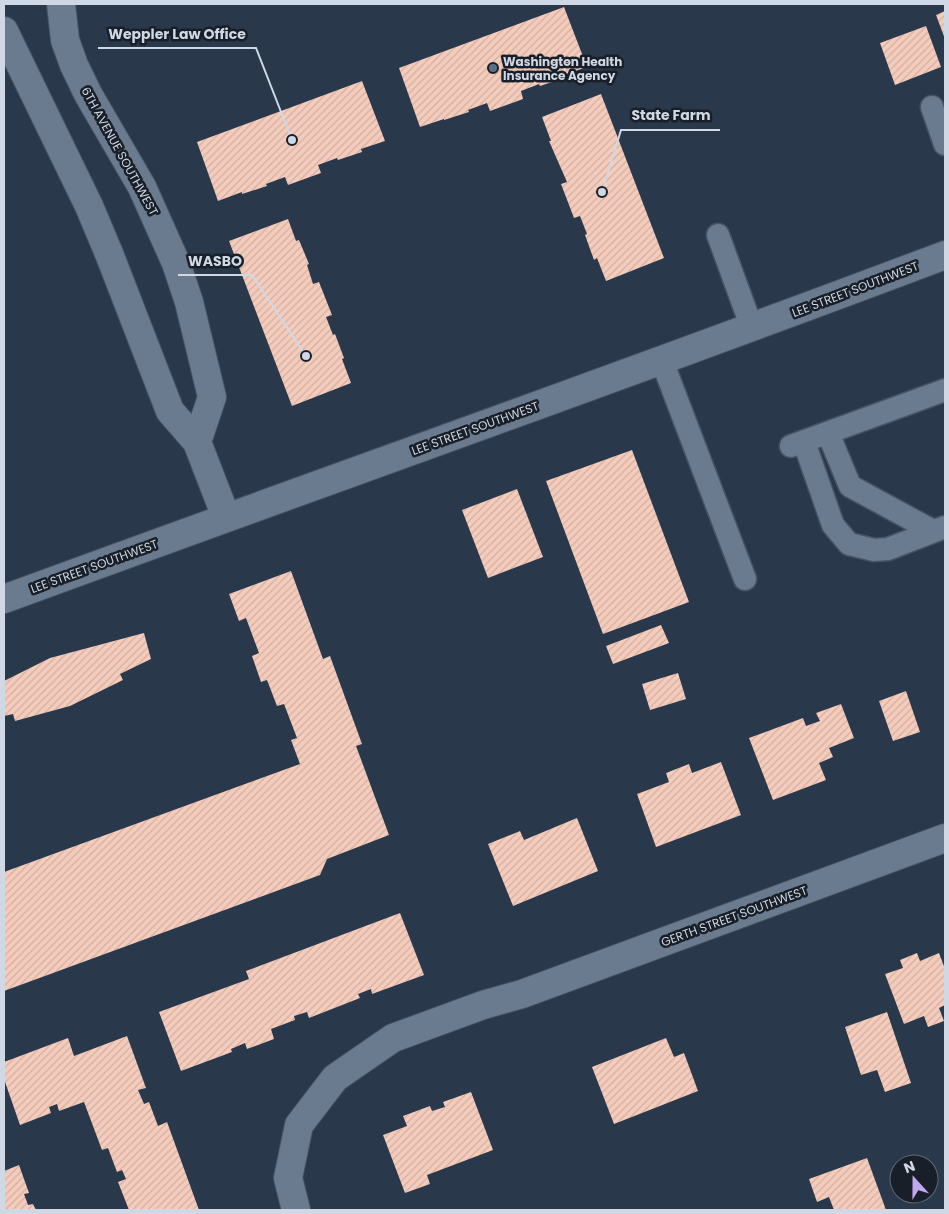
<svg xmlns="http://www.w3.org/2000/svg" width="949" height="1214" font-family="Poppins,sans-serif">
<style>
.building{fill:url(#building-hatch)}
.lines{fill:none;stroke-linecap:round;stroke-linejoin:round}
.lane-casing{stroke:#475362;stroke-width:25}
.street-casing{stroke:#475362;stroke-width:30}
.secondary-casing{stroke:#475362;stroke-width:30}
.lane{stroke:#6a7a8f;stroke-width:22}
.street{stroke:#6a7a8f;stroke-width:28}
.secondary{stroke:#6a7a8f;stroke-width:28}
.service-dot{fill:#5c6f8a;stroke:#191f28;stroke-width:2}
.labels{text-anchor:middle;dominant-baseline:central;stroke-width:5;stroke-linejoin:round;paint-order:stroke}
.poi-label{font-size:12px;font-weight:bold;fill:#cfd8e4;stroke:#191f28;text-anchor:start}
.street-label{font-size:12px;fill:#cfd8e4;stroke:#191f28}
.leader{fill:none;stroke:#cfd8e4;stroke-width:2}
.callout-dot{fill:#cfd8e4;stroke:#191f28;stroke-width:2}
.callout-label{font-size:14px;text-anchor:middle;font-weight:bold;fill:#cfd8e4;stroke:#191f28;stroke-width:5;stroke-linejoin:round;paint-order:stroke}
</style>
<defs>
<pattern id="building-hatch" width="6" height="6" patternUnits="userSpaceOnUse" patternTransform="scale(1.25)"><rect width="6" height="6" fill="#f5ccbc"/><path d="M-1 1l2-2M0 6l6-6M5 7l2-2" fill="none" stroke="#d0b0a4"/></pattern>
</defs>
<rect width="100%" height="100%" fill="#2a384b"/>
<g class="building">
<polygon points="564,7 587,67 563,75 564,78 540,86 539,84 521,91 523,99 490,111 487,103 468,110 469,112 444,120 444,119 420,127 399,68"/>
<polygon points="945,11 945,39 936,15"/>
<polygon points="926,26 941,67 895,85 880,43"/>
<polygon points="362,81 385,141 361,149 362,152 338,160 337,158 318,165 321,173 288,185 285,177 266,184 267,186 242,194 242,192 218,201 197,142"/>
<polygon points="601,94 664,258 606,281 597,258 594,260 585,235 587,234 580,216 574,218 561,184 567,182 549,141 551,141 542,117"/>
<polygon points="288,219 296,241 299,240 309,264 307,265 313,284 319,282 332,315 326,317 333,335 335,334 344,358 342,359 351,383 292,406 229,241"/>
<polygon points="632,450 689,602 603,634 546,481"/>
<polygon points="517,489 543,557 488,578 462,510"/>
<polygon points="291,571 323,659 330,656 362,744 356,746 389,835 327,859 320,875 4,991 4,872 300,764 291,740 297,738 284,704 277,706 267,680 261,682 252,656 259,653 246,618 239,621 229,594"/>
<polygon points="661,625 669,643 613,664 606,646"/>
<polygon points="144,633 151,659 120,674 123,680 70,706 15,721 13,714 4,716 4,681 50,658"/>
<polygon points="678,673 686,699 650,710 642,684"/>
<polygon points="906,691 920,732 893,741 879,701"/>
<polygon points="841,704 854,738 829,748 833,757 819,763 826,780 773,800 749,738 803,718 806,726 820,721 816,713"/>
<polygon points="721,762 741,815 656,847 637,794 669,782 666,773 689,764 692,773"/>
<polygon points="577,818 598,871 513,906 488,844 520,831 524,840"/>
<polygon points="400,913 424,975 372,994 371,989 358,994 360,998 309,1018 307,1012 294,1016 295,1020 271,1029 274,1039 247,1049 245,1043 231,1049 232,1052 181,1071 159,1012 249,979 246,971"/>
<polygon points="917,953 920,961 939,953 945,969 945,1005 939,1008 944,1021 928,1027 924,1016 904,1024 885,974 903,968 900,960"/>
<polygon points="887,1012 911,1083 885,1092 877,1070 861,1075 845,1027"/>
<polygon points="127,1036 146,1088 138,1090 144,1104 149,1102 158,1126 167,1122 199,1210 129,1210 118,1182 126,1179 122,1170 117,1172 108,1148 102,1150 84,1102 59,1111 57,1104 49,1107 51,1113 20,1125 4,1079 4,1062 68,1038 74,1056"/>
<polygon points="666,1038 674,1057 684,1053 698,1091 614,1124 592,1067"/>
<polygon points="471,1092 493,1150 427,1175 430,1184 405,1193 383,1135 407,1126 403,1116 430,1106 432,1111 445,1107 443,1102"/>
<polygon points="867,1158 886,1210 834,1210 829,1197 817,1202 809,1179"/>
<polygon points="19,1165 29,1193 24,1194 28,1205 33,1204 36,1210 4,1210 4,1171"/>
</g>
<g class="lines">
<defs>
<g id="lane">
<polyline points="932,107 945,144"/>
<polyline points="718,235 752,328"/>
<polyline points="662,361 745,579"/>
<polyline points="828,433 850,486 933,531"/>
<polyline points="804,442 833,525 849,544 874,550 888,549 945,527"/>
<polyline points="791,446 945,390"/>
</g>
<polyline id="street" points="296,1210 288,1178 299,1125 335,1078 393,1038 483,1005 522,994 945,838"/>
<g id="secondary">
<polyline points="61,4 65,40 74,65 88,94 142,187 176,263 189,302 212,397 197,442"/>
<polyline points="4,31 89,206 110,256 170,411 197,442 226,517"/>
<path d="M4,599c313,-115 629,-226 941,-344"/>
</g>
</defs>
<use href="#lane" class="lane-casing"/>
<use href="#street" class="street-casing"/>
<use href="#secondary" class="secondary-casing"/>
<use href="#lane" class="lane"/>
<use href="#street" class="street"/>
<use href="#secondary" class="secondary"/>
</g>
<circle class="service-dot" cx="493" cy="68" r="5"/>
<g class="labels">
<g class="poi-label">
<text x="503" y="61">Washington Health<tspan x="503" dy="14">Insurance Agency</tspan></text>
</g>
<g class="street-label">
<text transform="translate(120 151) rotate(61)">6TH AVENUE SOUTHWEST</text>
<text transform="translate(855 289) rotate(-21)">LEE STREET SOUTHWEST</text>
<text transform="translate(475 428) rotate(-20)">LEE STREET SOUTHWEST</text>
<text transform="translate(94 566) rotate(-20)">LEE STREET SOUTHWEST</text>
<text transform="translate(734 916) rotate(-20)">GERTH STREET SOUTHWEST</text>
</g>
</g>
<path class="leader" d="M292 140L256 48H98M602 192L621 130H720M306 356L252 275H178"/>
<g class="callout-dot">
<circle cx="292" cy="140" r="5"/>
<circle cx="602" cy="192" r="5"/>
<circle cx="306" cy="356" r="5"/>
</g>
<g class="callout-label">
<text x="177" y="39">Weppler Law Office</text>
<text x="671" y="120">State Farm</text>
<text x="215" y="266">WASBO</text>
</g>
<rect width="949" height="1214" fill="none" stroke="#cfd8e4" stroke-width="10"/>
<g transform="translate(914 1179) rotate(339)"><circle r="24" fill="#191f28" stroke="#626973"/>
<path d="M0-4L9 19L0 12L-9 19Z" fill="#c2a7f2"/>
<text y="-8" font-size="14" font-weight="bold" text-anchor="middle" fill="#cfd8e4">N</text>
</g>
</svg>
